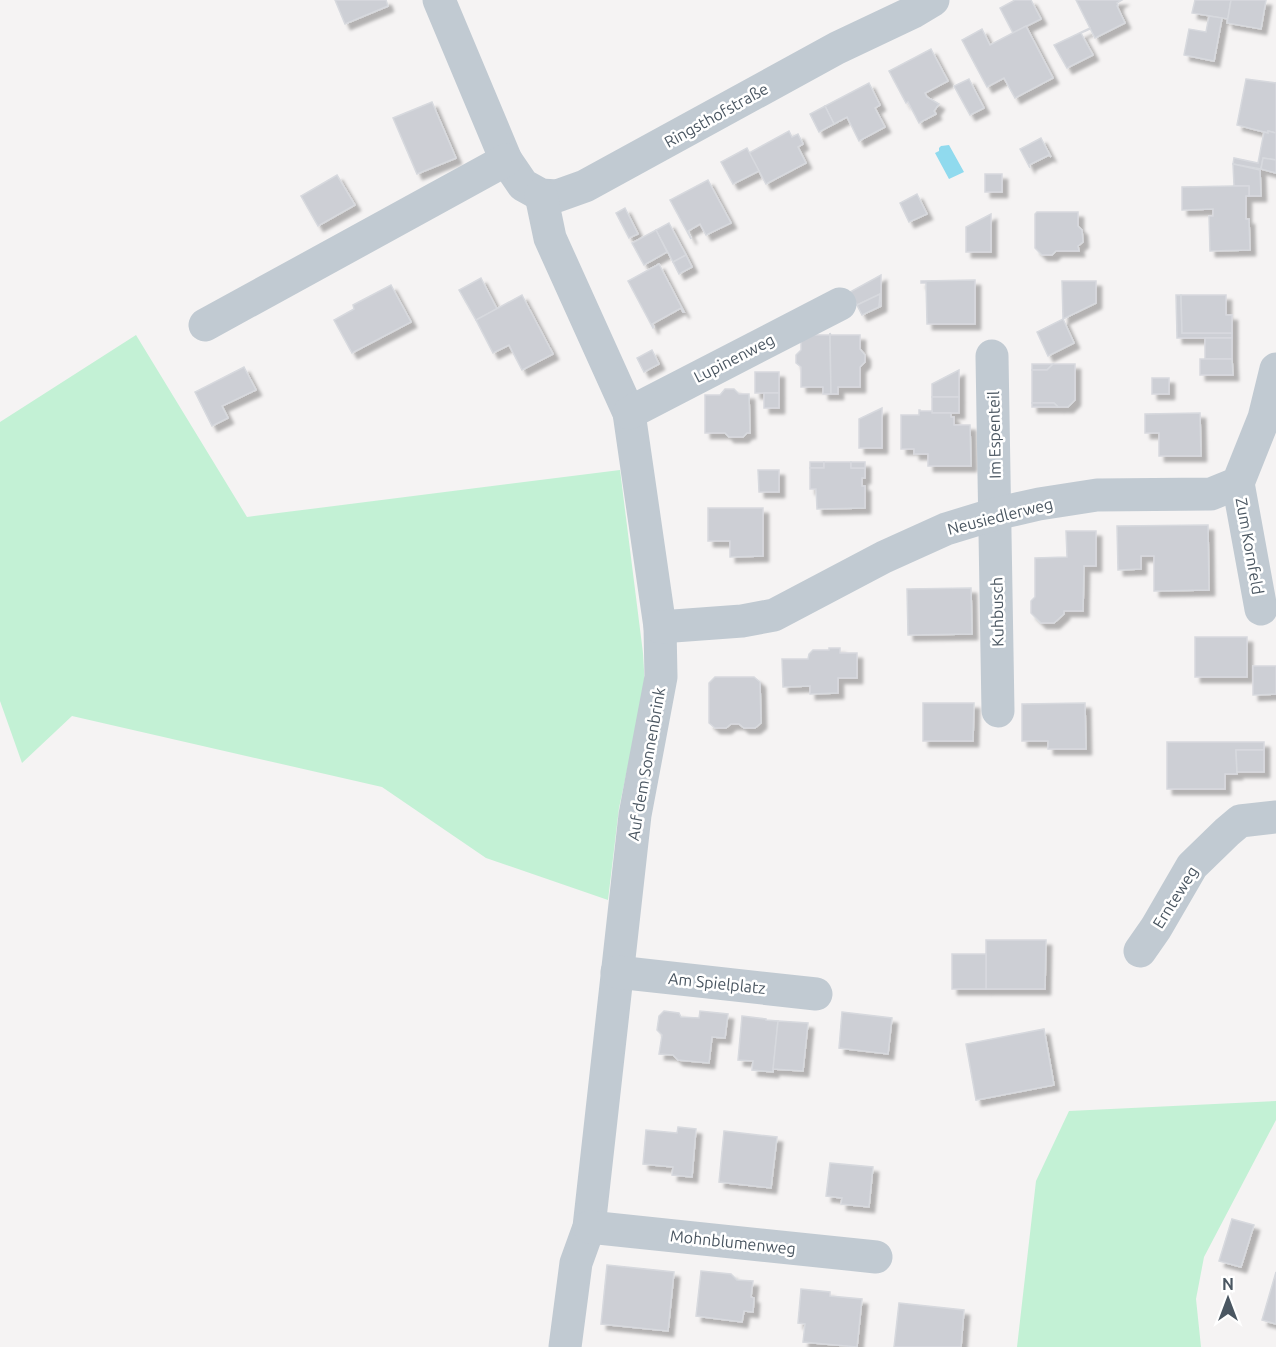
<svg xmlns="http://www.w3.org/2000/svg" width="1276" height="1347" font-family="Ubuntu,sans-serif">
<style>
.green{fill:#c3f1d5}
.water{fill:#90daee}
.building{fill:#cdcfd5;stroke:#d7d9de;stroke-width:1.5;filter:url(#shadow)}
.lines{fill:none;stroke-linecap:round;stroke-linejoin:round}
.minor{stroke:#c1cad2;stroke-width:33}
.labels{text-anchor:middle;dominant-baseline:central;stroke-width:5;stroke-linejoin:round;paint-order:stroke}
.street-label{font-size:16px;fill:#4a5661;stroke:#fff}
</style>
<defs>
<filter id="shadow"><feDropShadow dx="5.5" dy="5.5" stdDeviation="1.5" flood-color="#0004"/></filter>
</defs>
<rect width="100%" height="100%" fill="#f5f3f3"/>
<g class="green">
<polygon points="136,335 247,517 620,470 643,653 645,687 619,808 608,900 486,858 382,787 72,716 22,763 0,701 0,422"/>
<polygon points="1276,1101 1276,1120 1204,1257 1196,1299 1201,1347 1017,1347 1036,1181 1069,1111"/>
</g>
<polygon class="water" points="949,145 964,172 949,179 935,153 939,151 939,148 941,146"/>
<g class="building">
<polygon points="335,0 386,0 388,6 345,24"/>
<polygon points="1015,0 1031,0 1041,19 1013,33 1000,8"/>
<polygon points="1076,0 1122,0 1117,3 1118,5 1117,6 1125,23 1095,38"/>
<polygon points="1195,0 1231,0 1228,19 1192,13"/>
<polygon points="1231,0 1266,0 1261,29 1227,23"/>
<polygon points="1209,16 1222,18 1214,61 1184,55 1189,29 1206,32"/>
<polygon points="1026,26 1053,78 1015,98 1004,78 987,87 962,40 982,29 990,45"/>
<polygon points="1090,28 1090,29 1081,33 1093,55 1067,68 1054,45"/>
<polygon points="931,49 948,81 925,93 927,97 939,104 934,111 936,114 919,123 908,102 906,103 889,71"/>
<polygon points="969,79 984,108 970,115 954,86"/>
<polygon points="1246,79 1276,83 1276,133 1268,131 1268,133 1237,125"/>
<polygon points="869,83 880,105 875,108 885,127 859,141 847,117 834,124 825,106"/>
<polygon points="432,102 456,158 417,174 393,118"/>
<polygon points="825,106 834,124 819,132 810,114"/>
<polygon points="789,131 792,137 798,134 803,144 798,147 806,163 766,184 749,153"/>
<polygon points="1268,131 1276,133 1276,160 1263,158 1261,169 1233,164 1234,158 1258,163 1264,132 1268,133"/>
<polygon points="1041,138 1051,157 1049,155 1029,165 1030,168 1020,149"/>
<polygon points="747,148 759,171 733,184 721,162"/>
<polygon points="1263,158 1276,160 1276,173 1261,169"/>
<polygon points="1233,164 1260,170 1261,196 1249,196 1249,186 1234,186"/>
<rect x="985" y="174" width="17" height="18"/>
<polygon points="337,175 355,205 318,226 301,196"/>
<polygon points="708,180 731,223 706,235 700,224 688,231 691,238 691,239 670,200"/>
<polygon points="1234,186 1249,186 1249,196 1246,196 1246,219 1249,219 1250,250 1210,251 1209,216 1213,216 1213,209 1182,210 1182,187"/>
<polygon points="917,194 927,214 909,222 900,203"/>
<polygon points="625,208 638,234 629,238 616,213"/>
<polygon points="1037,212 1078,212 1078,226 1082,230 1083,242 1078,246 1079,251 1056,251 1052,255 1042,255 1035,248 1035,214"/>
<polygon points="991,214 991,252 966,252 966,227"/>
<polygon points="669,223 686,255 673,262 656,230"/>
<polygon points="656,230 667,252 644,265 632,243"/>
<polygon points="686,255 692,267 679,274 673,262"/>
<polygon points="659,264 684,312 683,312 681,308 652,324 654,327 653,328 628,281"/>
<polygon points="881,275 881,306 879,306 880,294 857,305 850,292"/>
<polygon points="481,278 497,309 476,320 459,290"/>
<polygon points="975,280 975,324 927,324 926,283 921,283 921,281"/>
<polygon points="1062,281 1096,281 1096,303 1063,319"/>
<polygon points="391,285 411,322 352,353 334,320 354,309 353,305"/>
<polygon points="880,294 879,306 881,306 862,315 857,305"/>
<polygon points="522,295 553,354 522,370 509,345 493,353 476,320"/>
<polygon points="1176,295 1181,295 1182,333 1232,333 1232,338 1177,338"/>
<polygon points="1181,295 1226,295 1226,315 1232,315 1232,333 1182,333"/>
<polygon points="1063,319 1074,343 1048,356 1037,332"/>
<polygon points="830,333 831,394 823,394 823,387 801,387 801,367 796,363 796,355 801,350 801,335 830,335"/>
<polygon points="830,333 831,335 860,335 860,349 865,355 865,362 860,367 860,387 838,387 838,394 831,394"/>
<rect x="1205" y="338" width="27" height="21"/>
<polygon points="652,350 659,364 644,372 637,358"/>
<polygon points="1200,359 1232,359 1233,375 1200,375"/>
<polygon points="1032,364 1053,364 1047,370 1032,370"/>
<polygon points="1053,364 1075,364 1075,400 1068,407 1058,407 1054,403 1032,403 1032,370 1047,370"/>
<polygon points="244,367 256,390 222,406 228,418 212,426 195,392"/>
<polygon points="959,370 959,397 932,397 932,384"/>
<rect x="755" y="372" width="24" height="21"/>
<rect x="1152" y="378" width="17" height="16"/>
<polygon points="725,389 734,389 739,394 749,394 750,433 747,433 743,437 729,437 725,433 705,433 705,395 720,395"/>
<rect x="764" y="393" width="15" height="15"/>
<rect x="932" y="397" width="27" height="16"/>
<polygon points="1032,403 1054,403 1058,407 1032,407"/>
<polygon points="882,408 882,448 859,448 859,419"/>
<polygon points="919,410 920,410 920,411 932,411 932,413 951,413 951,417 954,417 954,425 970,425 971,466 928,466 928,454 914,454 914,449 901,449 901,415 919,415"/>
<polygon points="1200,413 1201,456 1159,456 1159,433 1145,433 1145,414"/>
<rect x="810" y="462" width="14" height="6"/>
<polygon points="824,462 851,462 851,468 865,468 865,478 862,478 862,486 865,486 865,508 817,509 816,489 810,489 810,468 824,468"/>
<rect x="851" y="462" width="14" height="6"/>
<polygon points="758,470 779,470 779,492 759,492"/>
<polygon points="708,508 763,508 763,556 730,557 730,541 708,541"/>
<polygon points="1208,525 1209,590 1154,591 1154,556 1141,556 1141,569 1118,570 1117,526"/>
<polygon points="1066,531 1096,531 1096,566 1084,566 1083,611 1064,611 1064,614 1054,623 1041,623 1031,613 1031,601 1035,597 1035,558 1067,557"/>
<polygon points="971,588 972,634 908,635 907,589"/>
<rect x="1195" y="637" width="52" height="40"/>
<polygon points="829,648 840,648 840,653 857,653 857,678 838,678 838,693 810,694 810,686 783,687 782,659 808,659 809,654 813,650 829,650"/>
<polygon points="1253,666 1276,666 1276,694 1253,695"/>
<polygon points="715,677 754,677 760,682 761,723 755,728 744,728 739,724 731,724 726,728 715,728 709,723 709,683"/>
<polygon points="923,703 974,703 973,741 923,741"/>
<polygon points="1085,703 1086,749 1048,749 1048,741 1022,741 1022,704"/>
<polygon points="1167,742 1264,742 1264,750 1236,750 1237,774 1225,774 1225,789 1167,789"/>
<polygon points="1236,750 1264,750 1264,772 1237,772"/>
<polygon points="986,940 1046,940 1045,989 986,989"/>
<rect x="952" y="954" width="34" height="35"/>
<polygon points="664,1011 679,1013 681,1017 699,1018 700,1011 728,1014 725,1038 712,1037 709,1063 678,1060 673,1055 659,1054 662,1035 657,1030 659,1016"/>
<polygon points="842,1012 892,1018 888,1054 839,1048"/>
<polygon points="742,1016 766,1019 766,1020 778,1021 773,1072 752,1070 753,1061 738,1060"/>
<polygon points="778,1021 808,1023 803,1071 773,1069"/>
<polygon points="1044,1029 1054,1085 976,1100 966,1044"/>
<polygon points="678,1127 696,1129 692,1177 672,1175 673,1167 643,1164 646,1130 677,1133"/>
<polygon points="724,1131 777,1137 771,1188 719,1182"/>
<polygon points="830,1163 873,1167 869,1207 841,1204 842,1198 826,1196"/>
<polygon points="1232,1219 1254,1225 1241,1267 1219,1261"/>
<polygon points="607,1265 674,1272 668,1331 601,1324"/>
<polygon points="701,1271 731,1274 737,1280 753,1281 751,1297 754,1298 753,1312 744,1311 742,1322 696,1316"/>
<polygon points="1276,1272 1276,1324 1262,1320"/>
<polygon points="801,1289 830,1292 830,1296 862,1299 857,1347 803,1342 805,1324 798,1323"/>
<polygon points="899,1303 964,1310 961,1347 894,1347"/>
</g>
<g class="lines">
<g class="minor">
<polyline points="439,0 506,160 523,185 541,195 557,196 585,186 837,48 913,12 933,0"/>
<polyline points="541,195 550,238 629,413 660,627 661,677 635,815 589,1227 576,1263 565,1347"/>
<polyline points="205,325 506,160"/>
<polyline points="992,356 998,711"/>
<polyline points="629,413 840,304"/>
<polyline points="1238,483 1261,609"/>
<polyline points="660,627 742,621 774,615 884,557 946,529 995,514 1039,504 1097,495 1211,494 1238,483 1264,418 1276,369"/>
<polyline points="1140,951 1156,928 1192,866 1227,832 1240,821 1276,817"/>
<polyline points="617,972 816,994"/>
<polyline points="589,1227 876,1257"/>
</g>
</g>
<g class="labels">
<g class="street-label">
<text transform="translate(716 115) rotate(-29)">Ringsthofstraße</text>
<text transform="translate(734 358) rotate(-27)">Lupinenweg</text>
<text transform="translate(994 435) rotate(-91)">Im Espenteil</text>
<text transform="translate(1000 516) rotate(-14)">Neusiedlerweg</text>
<text transform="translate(1250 546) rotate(80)">Zum Kornfeld</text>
<text transform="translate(997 612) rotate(-91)">Kuhbusch</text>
<text transform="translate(646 764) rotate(-80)">Auf dem Sonnenbrink</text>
<text transform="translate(1175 897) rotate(-58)">Ernteweg</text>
<text transform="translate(717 983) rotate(6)">Am Spielplatz</text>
<text transform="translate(733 1242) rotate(6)">Mohnblumenweg</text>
</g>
</g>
<g transform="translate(1228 1299)" stroke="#ffffff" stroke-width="4.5" paint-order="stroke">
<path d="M0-4.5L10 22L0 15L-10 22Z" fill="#4a5661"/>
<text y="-9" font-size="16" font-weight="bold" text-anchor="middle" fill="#4a5661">N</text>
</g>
</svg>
